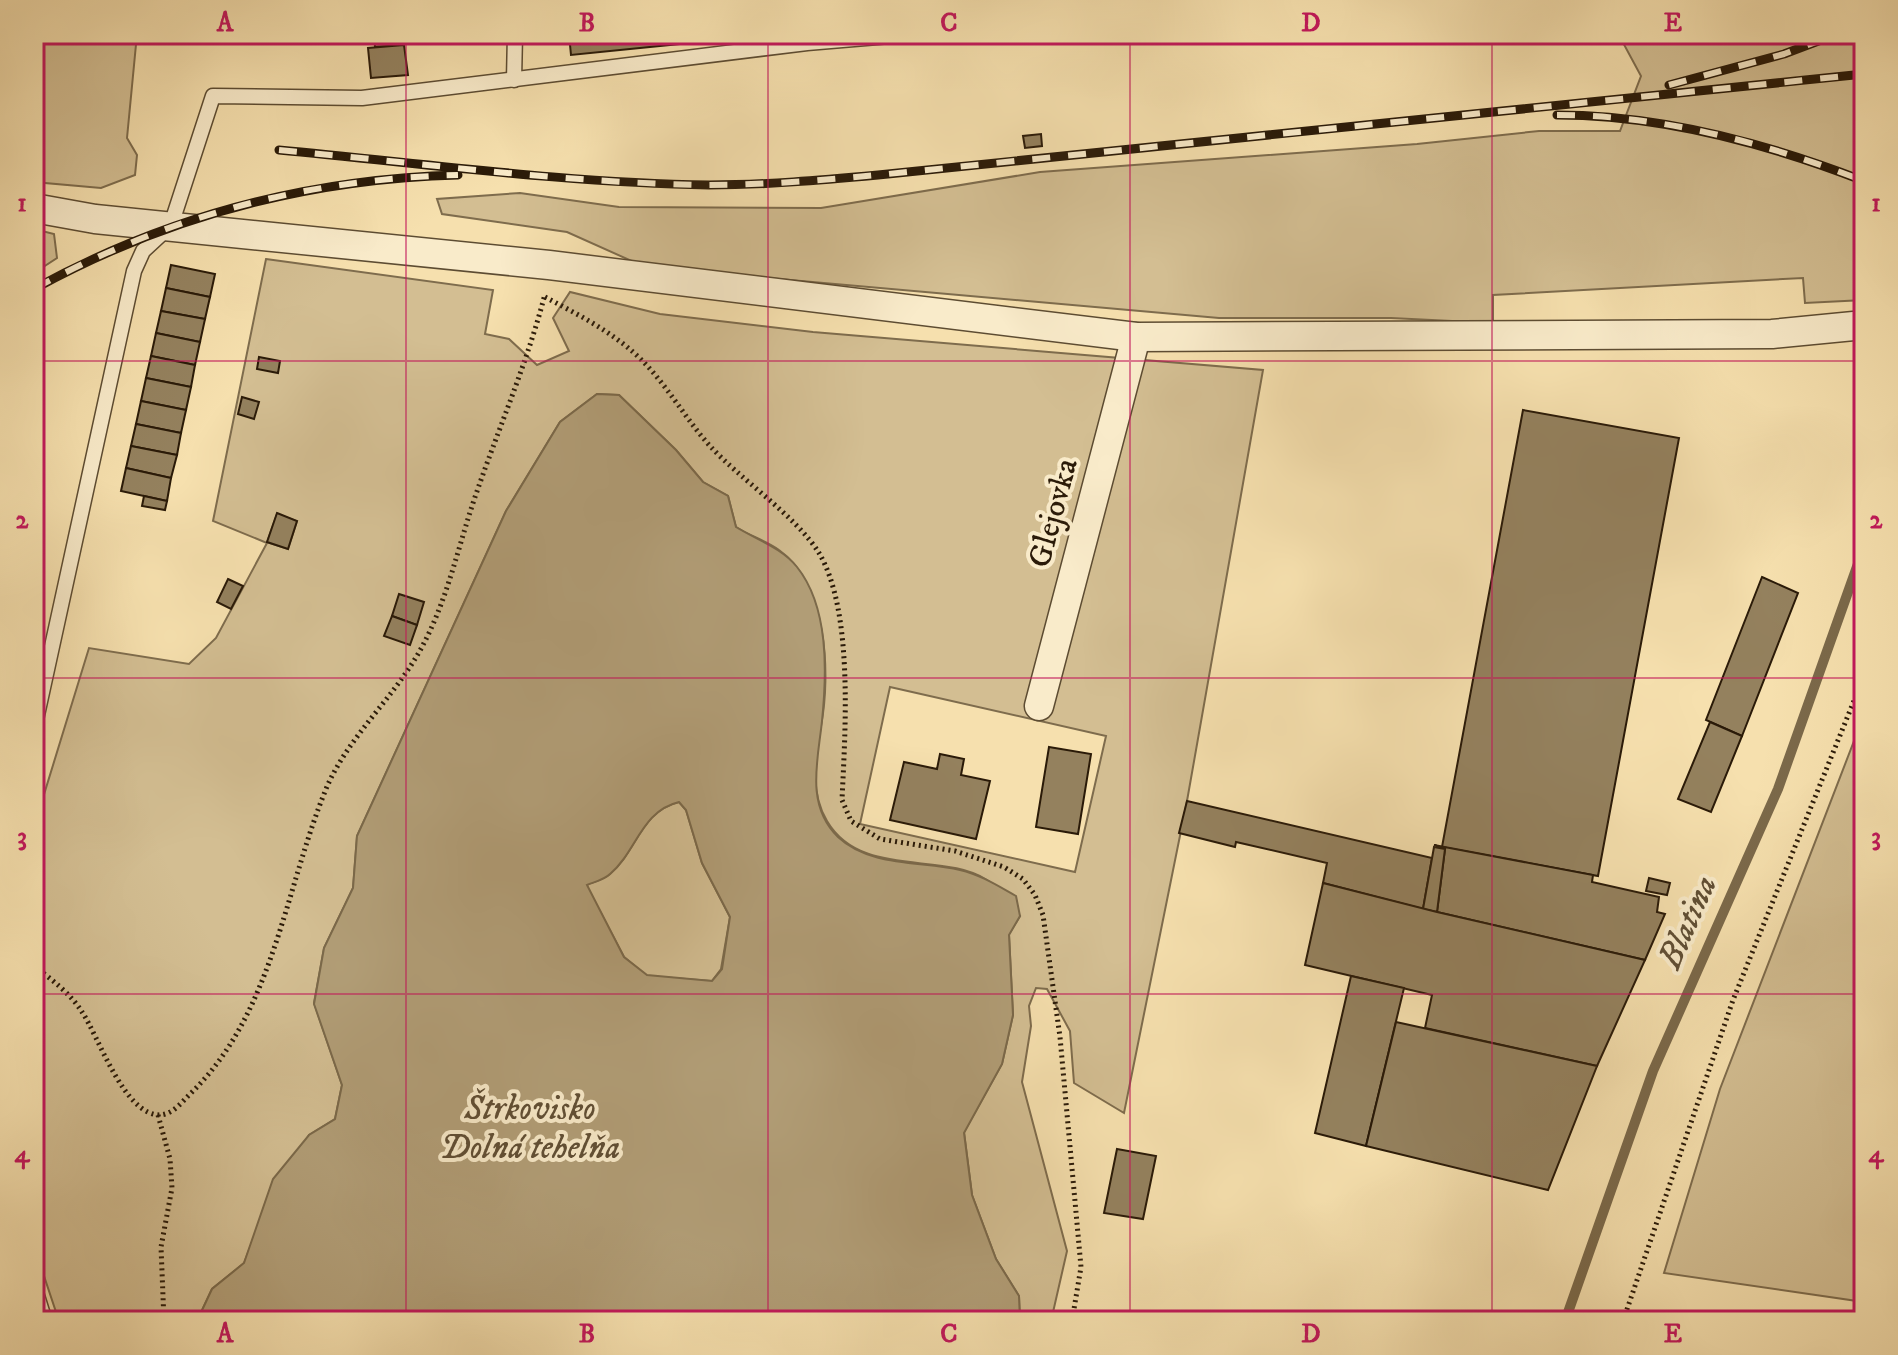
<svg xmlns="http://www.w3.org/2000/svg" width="1898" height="1355" font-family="'IM FELL DW Pica',serif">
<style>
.green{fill:#d3be92;stroke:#7e6c4d;stroke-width:2;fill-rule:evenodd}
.water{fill:#b19d76;stroke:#7b694a;stroke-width:2;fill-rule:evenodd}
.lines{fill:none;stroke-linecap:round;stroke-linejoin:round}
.stream{stroke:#7b694a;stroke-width:10}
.building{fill:#94815e;stroke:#2a1a08;stroke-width:2}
.service-casing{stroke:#5d4c32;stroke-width:17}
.minor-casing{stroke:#5d4c32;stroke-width:31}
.path{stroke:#2a1a08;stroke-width:5;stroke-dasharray:2 4;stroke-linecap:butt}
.service{stroke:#f9ebca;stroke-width:14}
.minor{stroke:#f9ebca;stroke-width:28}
.rail-casing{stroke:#2a1a08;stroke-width:9}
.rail{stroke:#f9ebca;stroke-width:6;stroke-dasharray:18;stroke-linecap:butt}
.grid{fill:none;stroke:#c2185b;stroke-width:2;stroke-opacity:0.55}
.labels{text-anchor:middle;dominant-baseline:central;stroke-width:8;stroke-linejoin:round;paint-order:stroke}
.street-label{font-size:32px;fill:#2a1a08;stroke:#f9ebca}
.water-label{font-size:34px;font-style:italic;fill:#604e34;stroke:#f9ebca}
.neatline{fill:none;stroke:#c2185b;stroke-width:3}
.grid-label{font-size:26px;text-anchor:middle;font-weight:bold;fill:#c2185b}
</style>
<rect width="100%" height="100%" fill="#f6e0ae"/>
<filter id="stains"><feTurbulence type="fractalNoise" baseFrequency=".0025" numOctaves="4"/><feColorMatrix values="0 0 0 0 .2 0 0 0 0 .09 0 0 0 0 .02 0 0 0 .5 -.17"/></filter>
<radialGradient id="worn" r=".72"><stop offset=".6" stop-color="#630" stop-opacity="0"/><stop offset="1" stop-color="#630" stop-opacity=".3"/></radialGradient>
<g class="green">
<polygon points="34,34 137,34 127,138 137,155 135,175 101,188 34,182"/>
<polygon points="1630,34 1864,34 1864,300 1805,303 1803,278 1493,295 1493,323 1391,318 1219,318 645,267 567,232 442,214 437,199 520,193 619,207 821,208 1040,172 1417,144 1539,131 1620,131 1641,76 1621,39"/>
<polygon points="34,229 54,234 57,258 34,273"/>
<path d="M266,259l227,31 -8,44 24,5 28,26 32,-14 -16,-33 17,-26 90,22 153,18 450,38 -76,431 -63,312 -50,-30 -4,-52 -23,-42 -11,-1 -7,18 2,20 -9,56 45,169 -16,70h-31l-1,-25 -23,-37 -24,-64 -8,-63 38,-68 11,-49 -4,-81 11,-18c-10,-11 -21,-29 -33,-36 -44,-29 -126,-1 -160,-59 -18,-30 -11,-64 -6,-95 10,-53 6,-142 -42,-176 -12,-9 -29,-14 -43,-23l-8,-31 -25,-14 -27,-32 -57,-55 -22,-1 -37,28 -54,89 -149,325 -4,52 -29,60 -10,55 28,82 -7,34 -26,16 -50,89 -15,39 -32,26 -15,32h-138l-25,-75v-419l55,-179 100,16 27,-26 51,-95 -54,-22zM277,514l20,7 -9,28 -21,-7zM890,687l216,49 -31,136 -215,-48z"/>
<polygon points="1864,715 1864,1302 1664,1273 1720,1089"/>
<path d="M679,802l7,8 16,53 28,54 -9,52 -9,12 -65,-5 -23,-19 -38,-72c8,-3 18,-6 24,-11 27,-23 31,-63 69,-72z"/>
</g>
<path class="water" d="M597,394l22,1 57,55 27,32 25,14 8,31c21,13 46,21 61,40 32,40 30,105 25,154 -4,39 -17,84 16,116 32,30 84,24 122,33 21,5 38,16 56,26l4,20 -11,19 4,80 -11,49 -38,69 8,62 24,64 23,37 1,25h-823l15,-32 32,-26 29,-84 36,-44 26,-16 7,-34 -28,-81 10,-56 29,-60 4,-52 149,-325 54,-89zM679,802l7,8 16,53 28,54 -8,52 -10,12 -65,-6 -23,-18 -37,-72c7,-3 17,-5 23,-11 27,-23 31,-63 69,-72z"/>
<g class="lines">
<polyline class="stream" points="1565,1321 1653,1071 1778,789 1864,547"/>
</g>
<g class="building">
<polygon points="374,34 403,34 404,45 375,47"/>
<polygon points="569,34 688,34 689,43 571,55"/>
<polygon points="404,45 408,75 371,78 368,48"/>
<polygon points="1041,134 1042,146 1025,148 1023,136"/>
<polygon points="171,265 215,274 210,297 166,288"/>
<polygon points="166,288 210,297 205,319 161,311"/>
<polygon points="161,311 205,319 200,342 156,333"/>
<polygon points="156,333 200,342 195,365 151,356"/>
<polygon points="151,356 195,365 191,387 146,378"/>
<polygon points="259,357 280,361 278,373 257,369"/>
<polygon points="34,378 43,380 34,419"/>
<polygon points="146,378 191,387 186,410 141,401"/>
<polygon points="242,397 259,402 254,419 238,414"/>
<polygon points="141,401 186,410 181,433 136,424"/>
<polygon points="1523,410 1679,438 1598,876 1442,847"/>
<polygon points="136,424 181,433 177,455 131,446"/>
<polygon points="131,446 177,455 171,478 126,468"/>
<polygon points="126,468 171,478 167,501 121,491"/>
<polygon points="144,496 167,501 165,510 142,506"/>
<polygon points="277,513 297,521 288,549 267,542"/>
<polygon points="1762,577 1798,593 1742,736 1706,720"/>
<polygon points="228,579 243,586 231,609 217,602"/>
<polygon points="399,594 424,602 417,625 392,616"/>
<polygon points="392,616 417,625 410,645 384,636"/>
<polygon points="1710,722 1742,736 1711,812 1678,799"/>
<polygon points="1049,747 1091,754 1078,834 1036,827"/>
<polygon points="940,754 964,759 961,775 990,781 976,839 890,820 904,762 937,769"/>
<polygon points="1187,801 1432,858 1423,909 1323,883 1327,863 1236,842 1235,847 1179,833"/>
<polygon points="1434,845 1593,875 1592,882 1659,897 1657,912 1665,914 1645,960 1437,912 1445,849"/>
<polygon points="1434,847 1445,849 1437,912 1423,909"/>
<polygon points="1649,878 1670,883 1667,895 1646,891"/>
<polygon points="1323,883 1437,912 1645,960 1597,1066 1425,1028 1432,995 1305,965"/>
<polygon points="1351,976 1404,988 1366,1146 1315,1133"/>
<polygon points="1396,1022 1597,1066 1548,1190 1366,1146"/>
<polygon points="1117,1149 1156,1156 1143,1219 1104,1213"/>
</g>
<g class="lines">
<defs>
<g id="service">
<polyline points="514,80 515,34"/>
<polyline points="34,729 134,271 143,251 171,225 213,96 362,98 807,43 913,34"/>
<polyline points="34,1286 45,1321"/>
</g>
<g id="minor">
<polyline points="34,208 95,219 549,265 1136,337 1772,334 1864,325"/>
<polyline points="1039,706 1136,337"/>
</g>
</defs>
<use href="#service" class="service-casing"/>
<use href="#minor" class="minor-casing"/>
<g class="path">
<path d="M545,297c30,16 62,32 88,55 31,27 50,64 77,94 30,33 86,70 109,107 35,59 26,180 23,247l9,21 29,18 75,12 49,16 19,12 12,16 8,20 17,122 21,230 -9,54"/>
<path d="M34,966c17,13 37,28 48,46 17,25 42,103 78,103 13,-1 21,-12 29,-20 84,-80 95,-203 137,-306 20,-48 62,-86 89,-130 30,-49 41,-105 59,-159 23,-68 53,-136 71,-206"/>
<polyline points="158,1115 170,1159 172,1188 161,1247 164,1321"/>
<polyline points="1623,1321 1733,1000 1864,676"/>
</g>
<use href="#service" class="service"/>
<use href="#minor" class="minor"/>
<defs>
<g id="rail">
<polyline points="1669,85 1784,54 1837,34"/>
<path d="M1557,115c105,0 209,28 307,66"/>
<path d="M279,150c142,13 287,33 430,35 56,0 113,-5 169,-10l986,-101"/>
<path d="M34,289c133,-73 272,-110 424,-114"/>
</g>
</defs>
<use href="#rail" class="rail-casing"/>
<use href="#rail" class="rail"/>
</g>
<path class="grid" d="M406,34v1287M768,34v1287M1130,34v1287M1492,34v1287M34,361h1830M34,678h1830M34,994h1830"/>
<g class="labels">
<g class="street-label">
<text transform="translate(1054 513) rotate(-75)">Glejovka</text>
</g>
<g class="water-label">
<text transform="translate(1688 922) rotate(-66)">Blatina</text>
<text x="530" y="1109">Štrkovisko<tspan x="530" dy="39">Dolná tehelňa</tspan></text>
</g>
</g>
<rect width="1898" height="1355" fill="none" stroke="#f6e0ae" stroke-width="88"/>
<rect x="44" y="44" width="1810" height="1267" class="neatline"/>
<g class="grid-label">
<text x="225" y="31">A</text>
<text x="587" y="31">B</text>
<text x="949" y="31">C</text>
<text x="1311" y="31">D</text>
<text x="1673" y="31">E</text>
<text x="22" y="211">1</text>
<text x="1876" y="211">1</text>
<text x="22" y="528">2</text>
<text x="1876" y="528">2</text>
<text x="22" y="845">3</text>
<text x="1876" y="845">3</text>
<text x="22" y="1162">4</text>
<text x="1876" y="1162">4</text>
<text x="225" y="1342">A</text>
<text x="587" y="1342">B</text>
<text x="949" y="1342">C</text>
<text x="1311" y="1342">D</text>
<text x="1673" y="1342">E</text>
</g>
<rect width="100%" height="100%" filter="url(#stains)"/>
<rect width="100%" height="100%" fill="url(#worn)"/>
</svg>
